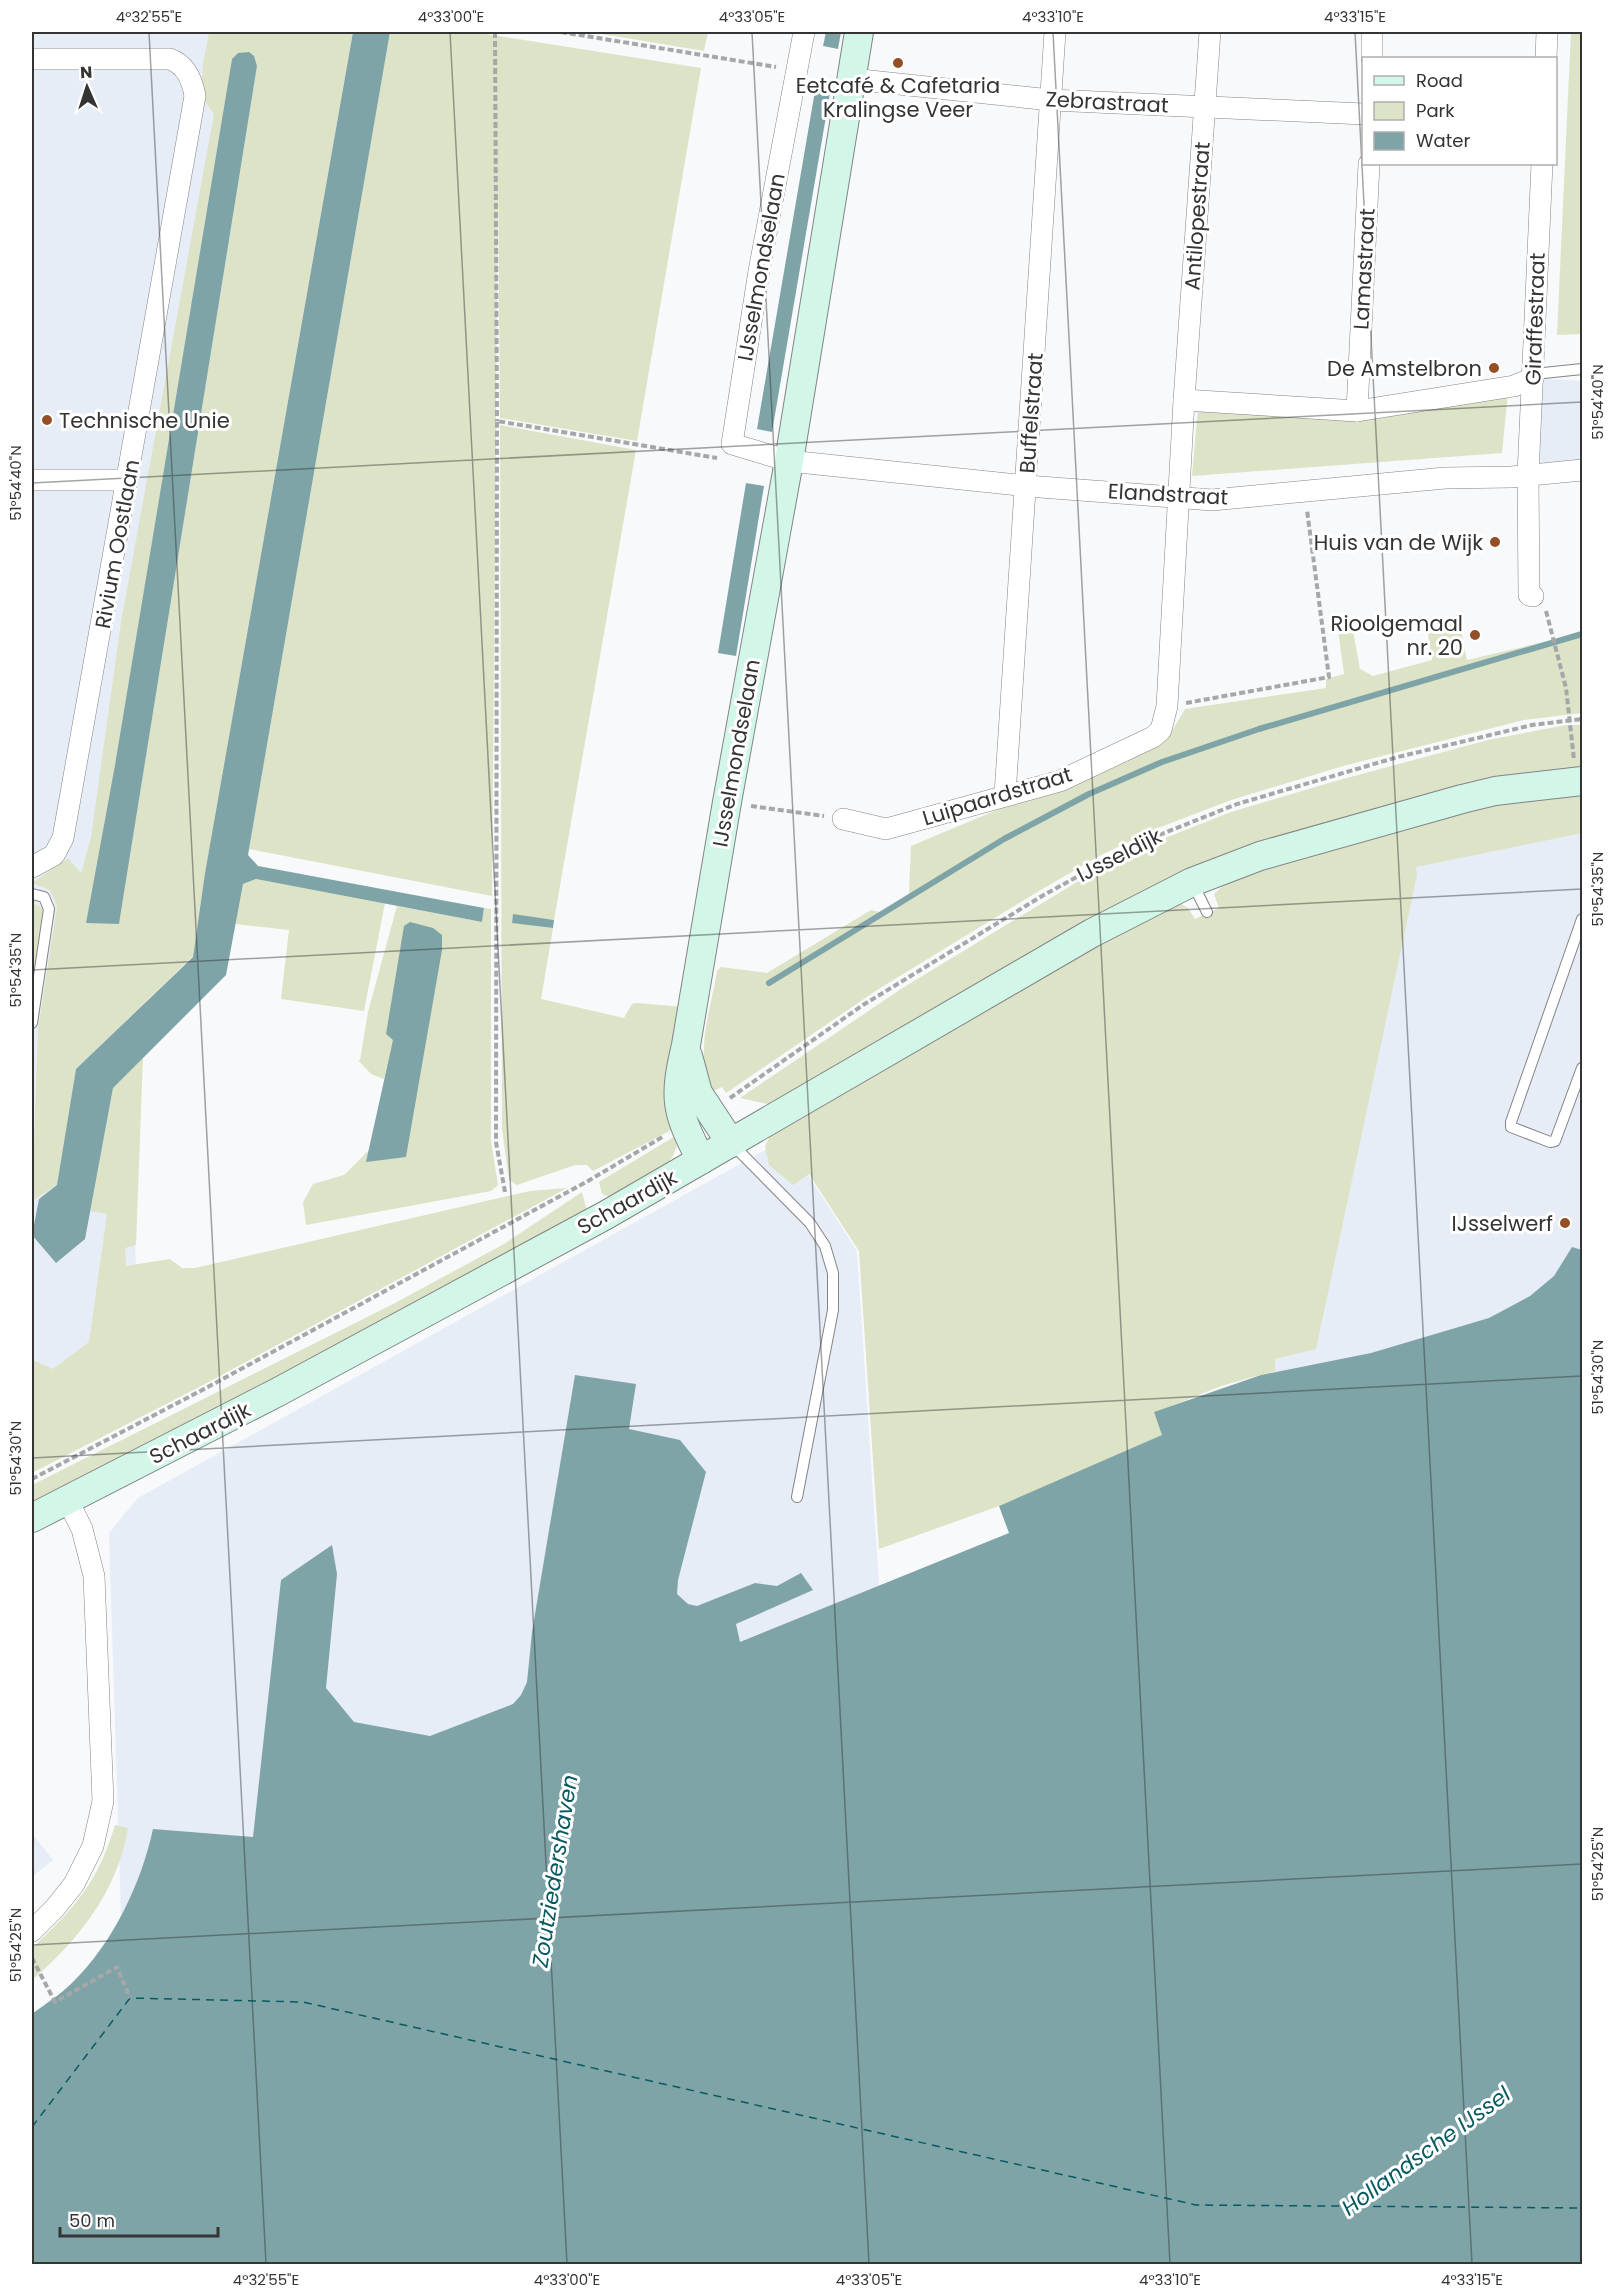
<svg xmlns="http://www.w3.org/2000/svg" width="1614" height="2296" font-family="Poppins,sans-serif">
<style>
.built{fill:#e7edf6}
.green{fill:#dde3c6;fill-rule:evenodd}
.water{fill:#7fa4a8}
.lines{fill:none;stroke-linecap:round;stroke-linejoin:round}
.stream{stroke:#7fa4a8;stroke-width:6}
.ferry{stroke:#075a60;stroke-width:1.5;stroke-dasharray:8 6;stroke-linecap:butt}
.lane-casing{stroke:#838486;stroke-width:12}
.street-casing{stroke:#838486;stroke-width:22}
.secondary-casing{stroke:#838486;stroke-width:30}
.path{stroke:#a6a7a9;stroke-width:4;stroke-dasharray:6 3;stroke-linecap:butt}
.lane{stroke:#fff;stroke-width:10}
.street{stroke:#fff;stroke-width:21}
.secondary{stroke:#d2f7e9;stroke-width:28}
.ticks{fill:none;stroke:#343435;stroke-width:1.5;stroke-opacity:0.45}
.poi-dot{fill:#954f26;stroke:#fff;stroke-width:2}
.labels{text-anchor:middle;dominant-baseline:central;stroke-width:6;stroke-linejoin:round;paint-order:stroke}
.poi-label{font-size:21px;fill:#343435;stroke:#fff;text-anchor:end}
.street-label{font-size:21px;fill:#343435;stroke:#fff}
.water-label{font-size:22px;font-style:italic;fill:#075a60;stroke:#fff}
.neatline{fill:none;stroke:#343435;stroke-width:2}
.ticks-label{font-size:15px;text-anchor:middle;fill:#343435}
</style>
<rect width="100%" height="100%" fill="#f7f9fb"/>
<g class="built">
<polygon points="32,32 261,32 120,847 139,1346 32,1398"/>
<polygon points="1533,378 1582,381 1582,470 1528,475"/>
<polygon points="1582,809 1582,1322 1252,1457 1356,877"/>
<polygon points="785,1139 857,1251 881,1615 122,1946 109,1533 138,1498"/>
<polygon points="32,1833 53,1860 32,1877"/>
</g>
<g class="green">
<path d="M353,32l-148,841 -12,83 -117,113 -19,116 -25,16 6,-172 19,-123 -7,-16 -18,-7 36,-25 13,15 10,-36 30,-215 93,-508 -13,-17 2,-33 6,-31zM238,53l19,13 -138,858 -33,-1 29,-158 117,-705z"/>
<polygon points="390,32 473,32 701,68 637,441 500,418 498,182 492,896 249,849"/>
<polygon points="590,32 708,32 704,51"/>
<polygon points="1571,32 1582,32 1582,334 1557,335"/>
<polygon points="1508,392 1502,453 1192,476 1198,408"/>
<polygon points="500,425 636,450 554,920 513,915 512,922 553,928 541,999 624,1018 632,1004 637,1003 684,1007 675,1128 593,1171 587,1165 575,1165 517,1185 509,1180 502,1129"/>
<path d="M1350,614l10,55 13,7 59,-16 -5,-32 32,-6 8,38 115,-27v80l-58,7 -181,46 -112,34 -78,30 -54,26 -60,35 -162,99 -151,103 -4,-6 -9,4c-20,-35 -2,-82 4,-120l4,-4 46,6 104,-63 13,3 21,-11 4,-9 2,-47 93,-39 65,-21 59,-25 40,-23 17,-29 141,-21v-9l18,-5 -8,-59z"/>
<polygon points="1566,725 1582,725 1582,771 1262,845 772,1105 740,1098 901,989 1077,882 1155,842 1231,812 1332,782 1488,740"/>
<polygon points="1582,793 1582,833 1416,867 1417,875 1316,1349 1275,1359 1275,1371 1221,1386 1154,1413 1163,1435 999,1506 879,1549 859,1251 809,1174 793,1185 769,1165 765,1146 771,1134 1088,948 1180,903 1188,908 1195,919 1219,908 1214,894 1233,877 1480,806"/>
<polygon points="256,879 385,903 364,1011 281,999 289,930 235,924 243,884"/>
<polygon points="33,903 42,908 45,919 32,977"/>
<polygon points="397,906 482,922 484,908 491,909 491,1141 498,1185 491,1191 306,1225 303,1202 313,1184 344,1175 369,1150 367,1162 393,1039 384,1079 371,1074 358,1060 360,1060 368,1012"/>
<polygon points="143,1057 136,1245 125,1248 126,1266 170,1259 182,1268 195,1268 530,1191 567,1188 205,1384 32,1473 32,1360 53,1369 89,1342 107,1214 90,1211 113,1088"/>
<path d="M677,1135c4,34 -41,49 -65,63l-10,-4 -3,-12z"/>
<polygon points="582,1192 587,1211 466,1280 32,1506 32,1485 395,1303 504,1244"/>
<path d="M115,1825l13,3c-10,62 -49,112 -96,152v-32c43,-40 66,-66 83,-123z"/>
</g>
<g class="water">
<polygon points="353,32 390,32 248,855 258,866 484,908 482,922 256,879 243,884 226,975 113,1088 85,1239 56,1263 32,1235 39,1199 57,1185 76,1069 193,957 205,873"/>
<polygon points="826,32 841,32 838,49 823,46"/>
<polygon points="249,52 254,56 257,66 119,924 86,923 115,765 232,59 238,53"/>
<polygon points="815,91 830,93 772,432 757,429"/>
<polygon points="746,483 764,486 736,656 718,653"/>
<polygon points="513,914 554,920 553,928 512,923"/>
<polygon points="410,922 433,928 442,935 442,950 406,1157 366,1162 393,1040 386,1034 404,926"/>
<path d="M1572,1247l10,3v1014h-1550v-250c13,-10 28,-19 40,-31 41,-40 69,-99 81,-154l100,8 28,-257 51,-35 5,29 -11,114 28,34 76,14 83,-32 8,-9 6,-13 5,-50 43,-257 61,9 -7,45 51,11 26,32 -28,108 -1,14 11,10 9,2 58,-23 22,3 24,-13 12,17 -77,34 4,18 269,-109 -10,-27 163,-71 -8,-23 107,-37 110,-22 118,-35 41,-22 24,-20z"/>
</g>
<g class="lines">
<polyline class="stream" points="769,983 1004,839 1089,794 1162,762 1259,729 1582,634"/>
<polyline class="ferry" points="32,2127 130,1998 303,2002 1196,2205 1582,2208"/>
<defs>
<g id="lane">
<polyline points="1534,374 1582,369"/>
<polyline points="1192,882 1207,912"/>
<polyline points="32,894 44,897 49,909 32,1023"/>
<polyline points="1582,919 1511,1122 1511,1127 1550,1142 1555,1141 1582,1068"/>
<polyline points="731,1143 810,1223 825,1246 833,1273 833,1310 797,1497"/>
</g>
<g id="street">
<polyline points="804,32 759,271 732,444 789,461 1027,486 1212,500 1445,478 1511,477 1582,470"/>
<polyline points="1372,58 1372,32"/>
<polyline points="1546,58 1547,32"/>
<path d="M32,59h138c16,6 22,20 25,37l-132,742 -9,17 -22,12"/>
<polyline points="851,79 1051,100 1364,114"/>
<polyline points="1184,400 1357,411 1514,386 1533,378"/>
<polyline points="1357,411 1369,164"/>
<polyline points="32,480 128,480"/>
<polyline points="1533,596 1529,595 1528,475 1542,164"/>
<polyline points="1005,795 1055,32"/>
<polyline points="843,819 886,829 1060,781 1153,737 1161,730 1167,706 1184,400 1210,32"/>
<polyline points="32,1931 55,1908 74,1884 93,1846 103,1801 94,1576 82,1529 68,1501"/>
</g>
<g id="secondary">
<polyline points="688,1056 698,1093 731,1143"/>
<path d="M701,1160c-25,-49 -28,-60 -15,-115l41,-243 62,-341 70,-429"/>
<polyline points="32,1518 278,1392 606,1215 1092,933 1192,882 1260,856 1462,799 1495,791 1582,781"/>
</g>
</defs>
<use href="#lane" class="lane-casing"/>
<use href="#street" class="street-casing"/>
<use href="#secondary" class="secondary-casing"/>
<g class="path">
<polyline points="495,32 497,421"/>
<polyline points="561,32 776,67"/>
<polyline points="1546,611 1566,688 1574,760"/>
<polyline points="1186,703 1329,677 1307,510"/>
<polyline points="751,806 824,816"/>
<polyline points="730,1098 863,1005 1042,896 1139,843 1237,804 1398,757 1532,725 1582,719"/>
<polyline points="505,1192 496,1142 497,421 717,458"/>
<polyline points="32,1479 206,1388 588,1181 664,1136"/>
<polyline points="32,1958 55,2002 117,1967 130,1998"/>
</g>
<use href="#lane" class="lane"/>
<use href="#street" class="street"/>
<use href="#secondary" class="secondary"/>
</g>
<path class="ticks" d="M149,32l117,2232M450,32l117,2232M752,32l117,2232M1053,32l117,2232M1355,32l117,2232M32,483l1550,-81M32,970l1550,-81M32,1458l1550,-82M32,1945l1550,-81"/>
<g class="poi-dot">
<circle cx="898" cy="63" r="6"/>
<circle cx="1494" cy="368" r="6"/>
<circle cx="47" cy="420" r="6"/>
<circle cx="1495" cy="542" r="6"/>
<circle cx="1475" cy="635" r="6"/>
<circle cx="1565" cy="1223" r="6"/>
</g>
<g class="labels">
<g class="poi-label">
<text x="898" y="85" text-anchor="middle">Eetcafé &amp; Cafetaria<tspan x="898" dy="24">Kralingse Veer</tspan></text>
<text x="1482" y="368">De Amstelbron</text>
<text x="59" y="420" text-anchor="start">Technische Unie</text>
<text x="1483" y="542">Huis van de Wijk</text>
<text x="1463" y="623">Rioolgemaal<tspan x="1463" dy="24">nr. 20</tspan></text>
<text x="1553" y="1223">IJsselwerf</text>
</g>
<g class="street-label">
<text transform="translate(1107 102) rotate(3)">Zebrastraat</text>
<text transform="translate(1197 216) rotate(-86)">Antilopestraat</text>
<text transform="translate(761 267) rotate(-80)">IJsselmondselaan</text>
<text transform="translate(1364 269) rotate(-87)">Lamastraat</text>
<text transform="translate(1535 319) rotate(-88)">Giraffestraat</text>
<text transform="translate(1031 413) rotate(-86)">Buffelstraat</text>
<text transform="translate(1168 494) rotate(3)">Elandstraat</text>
<text transform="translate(117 544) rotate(-80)">Rivium Oostlaan</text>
<text transform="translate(736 753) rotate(-80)">IJsselmondselaan</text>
<text transform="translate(997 796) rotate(-17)">Luipaardstraat</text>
<text transform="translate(1119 855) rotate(-27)">IJsseldijk</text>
<text transform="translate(627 1202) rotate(-29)">Schaardijk</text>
<text transform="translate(200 1433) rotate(-27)">Schaardijk</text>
</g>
<g class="water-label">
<text transform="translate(555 1871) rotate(-81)">Zoutziedershaven</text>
<text transform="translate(1426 2151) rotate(-36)">Hollandsche IJssel</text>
</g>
</g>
<rect width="1614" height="2296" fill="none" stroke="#ffffff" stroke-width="66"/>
<rect x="1362" y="57" width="195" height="108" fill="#ffffff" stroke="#aeaeae" stroke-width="1.5"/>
<rect x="1374" y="76" width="30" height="9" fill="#d2f7e9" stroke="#aeaeae" stroke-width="1.5"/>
<text x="1416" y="87" font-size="18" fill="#343435">Road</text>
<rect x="1374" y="102" width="30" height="18" fill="#dde3c6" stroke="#aeaeae" stroke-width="1.5"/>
<text x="1416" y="117" font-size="18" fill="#343435">Park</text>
<rect x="1374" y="132" width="30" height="18" fill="#7fa4a8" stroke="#aeaeae" stroke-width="1.5"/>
<text x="1416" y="147" font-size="18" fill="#343435">Water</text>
<g transform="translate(87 87) rotate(357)" stroke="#ffffff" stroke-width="4.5" paint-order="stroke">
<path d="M0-4.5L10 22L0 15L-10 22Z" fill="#343435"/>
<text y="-9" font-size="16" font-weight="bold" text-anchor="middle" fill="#343435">N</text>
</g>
<path d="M60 2227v9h158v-9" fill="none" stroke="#343435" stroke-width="3"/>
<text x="69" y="2227" font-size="18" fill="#343435" stroke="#ffffff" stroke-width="4.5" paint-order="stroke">50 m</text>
<rect x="33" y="33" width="1548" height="2230" class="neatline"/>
<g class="ticks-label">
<text x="149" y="22">4°32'55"E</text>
<text x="451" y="22">4°33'00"E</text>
<text x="752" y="22">4°33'05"E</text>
<text x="1053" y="22">4°33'10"E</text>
<text x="1355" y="22">4°33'15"E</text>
<text transform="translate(1598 402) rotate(-90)" y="5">51°54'40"N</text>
<text transform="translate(16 483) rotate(-90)" y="5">51°54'40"N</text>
<text transform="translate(1598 889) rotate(-90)" y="5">51°54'35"N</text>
<text transform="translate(16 970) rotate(-90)" y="5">51°54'35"N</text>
<text transform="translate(1598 1377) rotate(-90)" y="5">51°54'30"N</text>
<text transform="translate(16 1458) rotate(-90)" y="5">51°54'30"N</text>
<text transform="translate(1598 1864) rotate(-90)" y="5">51°54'25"N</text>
<text transform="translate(16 1945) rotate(-90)" y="5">51°54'25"N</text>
<text x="266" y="2285">4°32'55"E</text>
<text x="567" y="2285">4°33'00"E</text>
<text x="869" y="2285">4°33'05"E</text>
<text x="1170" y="2285">4°33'10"E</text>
<text x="1472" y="2285">4°33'15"E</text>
</g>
</svg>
